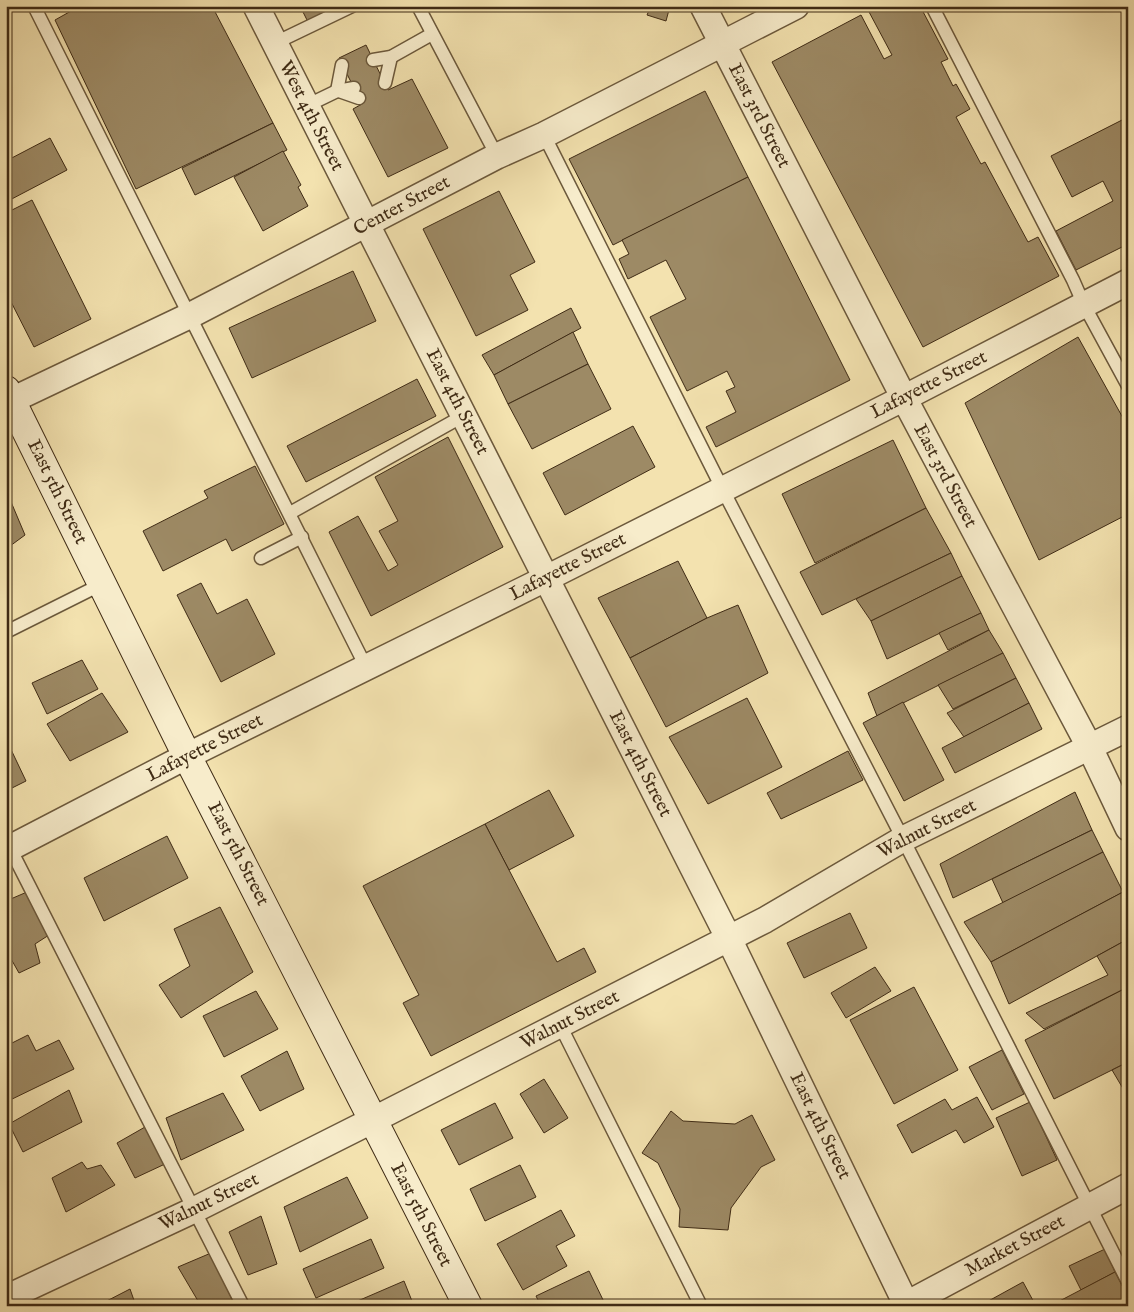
<svg xmlns="http://www.w3.org/2000/svg" width="1134" height="1312" font-family="'IM FELL English',serif">
<style>
.building{fill:#9d8a65;stroke:#3f2b15}
.lines{fill:none;stroke-linecap:round;stroke-linejoin:round}
.lane-casing{stroke:#6c593c;stroke-width:15}
.street-casing{stroke:#6c593c;stroke-width:28}
.secondary-casing{stroke:#3f2b15;stroke-width:30}
.lane{stroke:#f7eccb;stroke-width:12}
.street{stroke:#f7eccb;stroke-width:25}
.secondary{stroke:#f7eccb;stroke-width:28}
.labels{text-anchor:middle;dominant-baseline:central;stroke-width:4;stroke-linejoin:round;paint-order:stroke}
.street-label{font-size:19px;fill:#3f2b15;stroke:#f7eccb}
</style>
<rect width="100%" height="100%" fill="#f3e2af"/>
<filter id="stains"><feTurbulence type="fractalNoise" baseFrequency=".004" numOctaves="4"/><feColorMatrix values="0 0 0 0 .2 0 0 0 0 .09 0 0 0 0 .02 0 0 0 .5 -.17"/></filter>
<radialGradient id="worn" r=".72"><stop offset=".6" stop-color="#630" stop-opacity="0"/><stop offset="1" stop-color="#630" stop-opacity=".3"/></radialGradient>
<g class="building">
<polygon points="80,6 212,6 273,123 136,189 55,20"/>
<polygon points="300,6 344,6 309,24"/>
<polygon points="651,6 670,6 666,21 647,15"/>
<polygon points="875,6 920,6 948,59 941,62 953,86 956,84 970,109 956,117 981,164 985,162 1028,242 1038,237 1059,276 923,347 772,62 861,15 884,59 892,55 868,10"/>
<polygon points="366,45 388,90 412,79 448,148 388,177 353,109 362,104 339,58"/>
<polygon points="705,91 748,177 613,245 569,159"/>
<polygon points="1128,117 1128,244 1076,270 1056,231 1113,201 1103,181 1072,197 1051,156"/>
<polygon points="273,123 287,150 195,195 182,168"/>
<polygon points="50,138 67,170 6,202 6,161"/>
<polygon points="283,151 301,185 298,187 308,206 263,231 234,177"/>
<polygon points="748,177 850,380 716,447 706,427 736,412 726,391 735,387 727,371 687,391 650,317 686,299 666,260 628,279 619,259 629,254 622,240"/>
<polygon points="499,191 535,262 510,275 528,310 476,336 423,229"/>
<polygon points="32,200 91,319 34,347 6,292 6,213"/>
<polygon points="353,271 376,321 252,378 229,328"/>
<polygon points="571,308 581,328 494,375 482,355"/>
<polygon points="573,332 588,364 508,404 494,375"/>
<polygon points="1078,337 1128,427 1128,514 1039,560 965,403"/>
<polygon points="588,364 611,409 532,449 508,404"/>
<polygon points="417,379 436,416 306,482 287,446"/>
<polygon points="633,426 655,467 565,515 543,473"/>
<polygon points="448,437 503,547 371,616 329,532 358,516 388,571 398,565 379,531 398,521 375,477"/>
<polygon points="893,440 926,508 815,563 782,494"/>
<polygon points="255,466 284,524 232,551 226,539 163,571 143,531 208,498 204,491"/>
<polygon points="6,490 25,535 6,549"/>
<polygon points="926,508 951,553 822,615 800,572"/>
<polygon points="951,553 962,576 871,621 856,599"/>
<polygon points="678,561 707,618 630,658 598,598"/>
<polygon points="962,576 981,613 887,659 871,621"/>
<polygon points="201,583 217,614 247,599 275,654 221,682 177,595"/>
<polygon points="738,605 768,673 666,727 630,658 707,618"/>
<polygon points="981,613 989,630 948,650 939,633"/>
<polygon points="989,630 1003,653 877,716 868,693"/>
<polygon points="1003,653 1016,678 953,709 938,685"/>
<polygon points="82,660 98,689 47,714 32,683"/>
<polygon points="1016,678 1029,703 964,737 947,713"/>
<polygon points="102,693 128,732 70,761 47,724"/>
<polygon points="747,698 782,767 708,804 669,737"/>
<polygon points="903,702 944,780 904,801 863,723"/>
<polygon points="1029,703 1042,729 955,773 942,748"/>
<polygon points="6,739 26,781 6,791"/>
<polygon points="848,751 863,780 781,819 767,793"/>
<polygon points="549,790 574,836 509,870 485,824"/>
<polygon points="1075,792 1092,830 953,898 940,864"/>
<polygon points="485,824 557,962 584,948 596,972 431,1056 403,1003 419,995 363,886"/>
<polygon points="1092,830 1103,852 1003,903 992,879"/>
<polygon points="167,836 188,878 104,921 84,878"/>
<polygon points="1103,852 1123,892 991,962 964,922"/>
<polygon points="27,892 49,935 35,944 40,963 19,973 6,950 6,901"/>
<polygon points="1123,892 1128,900 1128,939 1009,1004 991,962"/>
<polygon points="220,907 253,972 181,1018 159,985 190,966 174,929"/>
<polygon points="850,913 867,948 804,978 787,943"/>
<polygon points="1128,939 1128,987 1044,1029 1026,1013 1108,975 1097,956"/>
<polygon points="875,967 891,991 846,1018 831,993"/>
<polygon points="914,987 958,1070 894,1104 850,1020"/>
<polygon points="1128,987 1128,1062 1054,1099 1025,1040"/>
<polygon points="256,991 278,1029 224,1057 203,1016"/>
<polygon points="28,1035 36,1051 59,1040 74,1069 6,1102 6,1046"/>
<polygon points="1002,1050 1024,1094 992,1110 969,1067"/>
<polygon points="287,1051 304,1089 260,1111 241,1076"/>
<polygon points="1128,1062 1128,1097 1112,1070"/>
<polygon points="544,1079 568,1118 544,1133 520,1094"/>
<polygon points="69,1090 82,1122 23,1152 9,1124"/>
<polygon points="223,1093 244,1130 181,1160 166,1118"/>
<polygon points="977,1097 994,1127 964,1143 956,1130 912,1153 897,1125 945,1099 952,1110"/>
<polygon points="1030,1102 1057,1160 1022,1176 996,1118"/>
<polygon points="495,1103 513,1138 459,1165 441,1130"/>
<polygon points="671,1111 683,1121 735,1124 752,1115 775,1160 761,1167 731,1208 728,1230 679,1227 680,1209 658,1163 642,1153"/>
<polygon points="145,1127 165,1164 135,1178 117,1143"/>
<polygon points="82,1162 87,1169 101,1165 115,1185 66,1212 52,1178"/>
<polygon points="520,1165 536,1197 485,1221 470,1189"/>
<polygon points="347,1177 368,1218 300,1252 284,1207"/>
<polygon points="561,1210 575,1236 556,1246 567,1266 523,1290 497,1244"/>
<polygon points="261,1216 277,1264 248,1275 229,1232"/>
<polygon points="371,1239 384,1268 316,1298 303,1269"/>
<polygon points="1105,1249 1115,1272 1081,1290 1069,1266"/>
<polygon points="211,1253 235,1306 201,1306 178,1267"/>
<polygon points="589,1271 606,1306 541,1306 536,1296"/>
<polygon points="1115,1272 1128,1297 1128,1303 1122,1306 1050,1306"/>
<polygon points="404,1281 414,1306 346,1306"/>
<polygon points="1023,1282 1036,1306 985,1306 983,1304"/>
<polygon points="130,1289 136,1306 97,1306"/>
</g>
<g class="lines">
<defs>
<g id="lane">
<polyline points="34,6 366,667"/>
<polyline points="418,6 497,156"/>
<polyline points="932,6 1073,280 1084,305 1128,386"/>
<polyline points="275,43 352,6"/>
<polyline points="373,60 391,57 432,34"/>
<polyline points="385,83 391,57"/>
<polyline points="337,91 342,65"/>
<polyline points="339,91 359,98"/>
<polyline points="306,106 337,91 354,88"/>
<polyline points="544,135 723,490 903,839 1128,1282"/>
<polyline points="290,513 463,416"/>
<polyline points="261,558 302,537"/>
<polyline points="6,632 102,584"/>
<polyline points="10,848 243,1306"/>
<polyline points="560,1025 701,1306"/>
</g>
<g id="street">
<polyline points="256,6 729,939 907,1306"/>
<polyline points="703,6 904,398 1090,748 1128,828"/>
<polyline points="6,403 191,315 497,156 544,135 796,6"/>
<polyline points="6,850 187,756 547,578 904,398 1128,282"/>
<polyline points="6,1298 194,1210 373,1120 765,920 903,839 1128,728"/>
<polyline points="903,1306 1128,1186"/>
</g>
<polyline id="secondary" points="6,390 187,756 468,1306"/>
</defs>
<use href="#lane" class="lane-casing"/>
<use href="#street" class="street-casing"/>
<use href="#secondary" class="secondary-casing"/>
<use href="#lane" class="lane"/>
<use href="#street" class="street"/>
<use href="#secondary" class="secondary"/>
</g>
<g class="labels">
<g class="street-label">
<text transform="translate(311 116) rotate(63)">West 4th Street</text>
<text transform="translate(759 116) rotate(63)">East 3rd Street</text>
<text transform="translate(402 206) rotate(-28)">Center Street</text>
<text transform="translate(929 385) rotate(-27)">Lafayette Street</text>
<text transform="translate(457 402) rotate(63)">East 4th Street</text>
<text transform="translate(945 476) rotate(62)">East 3rd Street</text>
<text transform="translate(57 492) rotate(64)">East 5th Street</text>
<text transform="translate(568 567) rotate(-27)">Lafayette Street</text>
<text transform="translate(205 748) rotate(-27)">Lafayette Street</text>
<text transform="translate(640 764) rotate(63)">East 4th Street</text>
<text transform="translate(927 829) rotate(-27)">Walnut Street</text>
<text transform="translate(238 854) rotate(63)">East 5th Street</text>
<text transform="translate(570 1020) rotate(-27)">Walnut Street</text>
<text transform="translate(820 1126) rotate(64)">East 4th Street</text>
<text transform="translate(209 1202) rotate(-26)">Walnut Street</text>
<text transform="translate(421 1215) rotate(63)">East 5th Street</text>
<text transform="translate(1015 1246) rotate(-28)">Market Street</text>
</g>
</g>
<rect width="1134" height="1312" fill="none" stroke="#f3e2af" stroke-width="25"/>
<rect x="8" y="8" width="1119" height="1297" fill="none" stroke="#3f2b15" stroke-width="2.5"/>
<rect x="12" y="12" width="1109" height="1287" fill="none" stroke="#3f2b15"/>
<rect width="100%" height="100%" filter="url(#stains)"/>
<rect width="100%" height="100%" fill="url(#worn)"/>
</svg>
